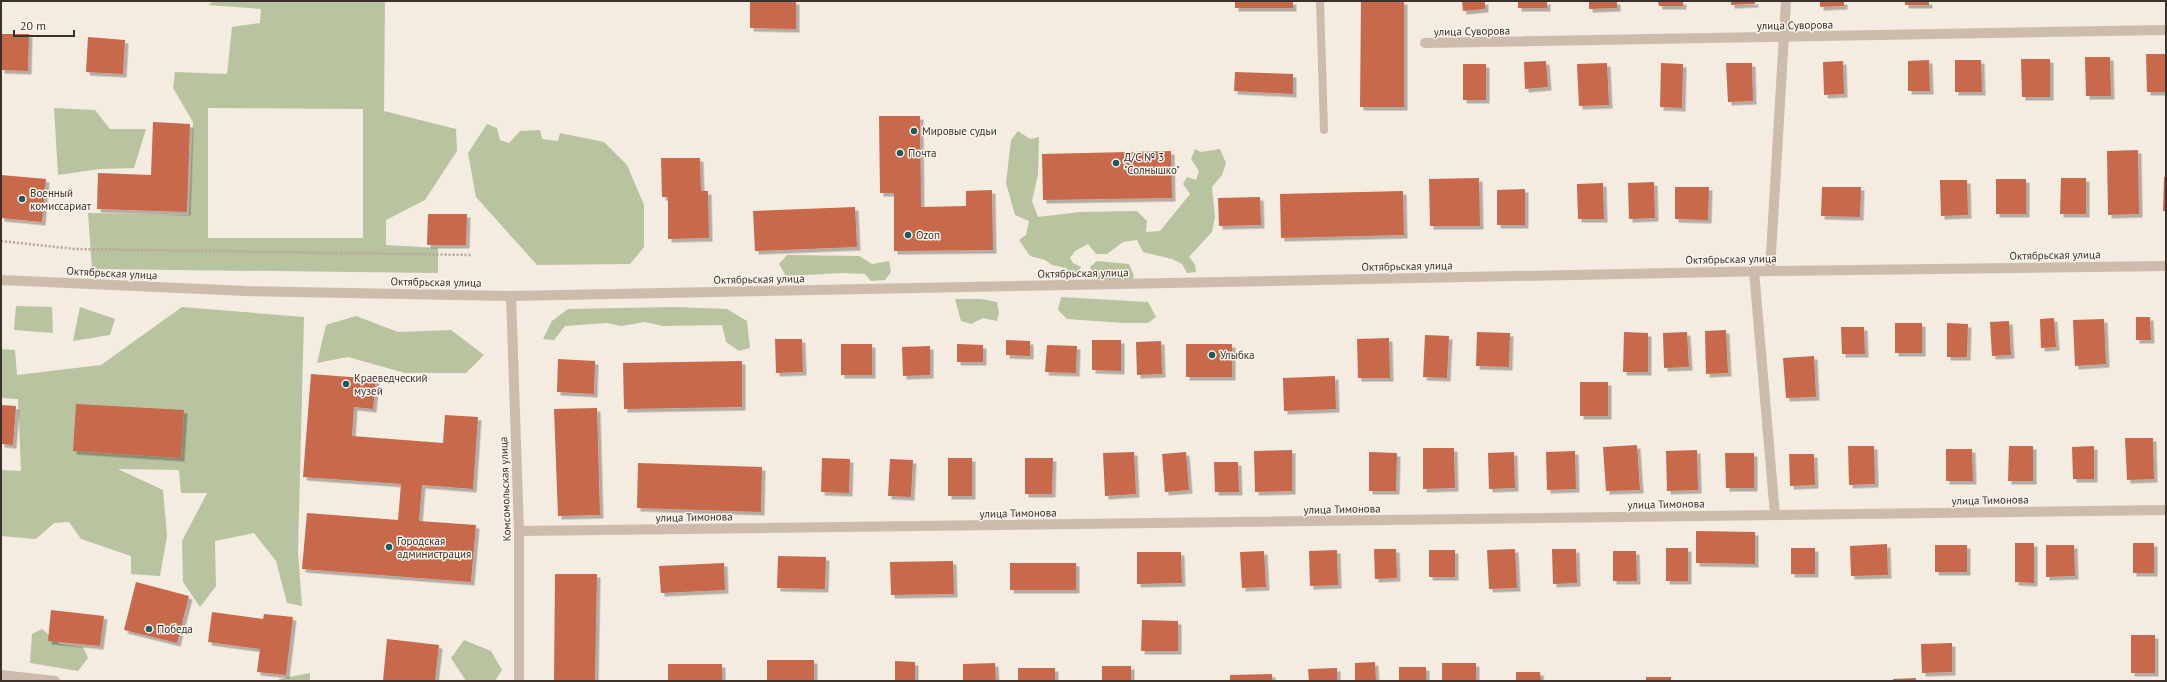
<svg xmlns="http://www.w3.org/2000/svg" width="2167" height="682" font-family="'PT Sans',sans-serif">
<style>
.green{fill:#b8c4a0;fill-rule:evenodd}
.building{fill:#c8694b;filter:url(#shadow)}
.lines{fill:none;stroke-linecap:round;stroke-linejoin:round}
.path{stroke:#b9a596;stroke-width:2.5;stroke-dasharray:2 2;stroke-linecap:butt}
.service{stroke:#cdbbac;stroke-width:8}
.minor{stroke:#cdbbac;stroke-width:10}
.tertiary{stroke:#cdbbac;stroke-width:10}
.poi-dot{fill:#1f5a5e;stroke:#fbf5ee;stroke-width:1.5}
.labels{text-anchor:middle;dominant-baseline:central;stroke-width:3;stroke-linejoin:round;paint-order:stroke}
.street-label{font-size:11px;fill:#3b302b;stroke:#fbf5ee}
.poi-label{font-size:11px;fill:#3b302b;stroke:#fbf5ee;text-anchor:start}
</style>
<defs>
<filter id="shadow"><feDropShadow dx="3.5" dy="3.5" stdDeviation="0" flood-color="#0004"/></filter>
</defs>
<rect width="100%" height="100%" fill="#f4ebe1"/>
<g class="green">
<path d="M214,1h171l-1,110 72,18 1,22 -32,49 -39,20v25l52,3v25l-346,-4 -4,-56 101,2 4,-93 -20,-34 2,-16 52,2 5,-47 28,-4 1,-14 -53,-4zM208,108l155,1v129h-155z"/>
<polygon points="54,108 95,110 110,129 146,129 134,168 100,169 58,175"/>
<polygon points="487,124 497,128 500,140 509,143 520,131 540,130 542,139 558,141 560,133 604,142 627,165 644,205 644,247 630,264 537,265 476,197 468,153"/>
<polygon points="1018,131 1030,139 1039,137 1038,174 1032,201 1038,217 1080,212 1137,211 1147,221 1146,232 1160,231 1190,194 1183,184 1187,177 1196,180 1199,171 1191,159 1195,149 1201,152 1220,149 1226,163 1222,175 1212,187 1215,217 1212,232 1189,257 1195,264 1196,272 1187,273 1182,264 1172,259 1143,252 1137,240 1123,242 1107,254 1096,254 1088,244 1075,251 1070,258 1073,263 1081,267 1077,274 1071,275 1066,268 1052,265 1045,260 1030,256 1019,240 1026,235 1029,221 1015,215 1006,183 1011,140"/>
<polygon points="787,255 859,256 872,264 889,261 891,272 885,280 871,281 865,274 843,273 786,276 779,264"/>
<path d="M1097,261l32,3 5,12 -5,11c-17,-4 -33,-2 -39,-20z"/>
<polygon points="1061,297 1148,302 1156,317 1148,323 1123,323 1067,319 1058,310"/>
<polygon points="955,299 981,299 997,302 999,313 997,321 983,318 971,324 961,321"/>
<polygon points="16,306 52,307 53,333 14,330"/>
<polygon points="80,307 115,319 110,335 73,341"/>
<polygon points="182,307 304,317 298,552 302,606 287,603 276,561 254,533 215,541 216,586 200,607 183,582 182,541 207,493 181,493 179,470 118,469 163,490 167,536 160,576 131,574 131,556 81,539 69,522 54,523 36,539 1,536 1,470 21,471 18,399 1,398 1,349 15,350 17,375 101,365"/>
<polygon points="674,307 727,309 747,321 750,348 739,351 726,342 722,325 663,326 645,322 621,326 607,323 565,326 554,340 543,339 552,321 568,309"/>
<polygon points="356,316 398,332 451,330 484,355 466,373 405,373 348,357 317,363 326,325"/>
<polygon points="42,629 60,644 83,647 88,658 78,671 30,663 32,634"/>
<polygon points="464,640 491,651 502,670 495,681 466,681 451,658"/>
<polygon points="310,673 310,681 279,681 279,679"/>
</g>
<g class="building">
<polygon points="750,1 796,1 796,29 750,28"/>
<rect x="1235" y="1" width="58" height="7"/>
<polygon points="1361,1 1404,1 1404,107 1360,107"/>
<polygon points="1462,1 1485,1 1485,9 1463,11"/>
<rect x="1518" y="1" width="29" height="7"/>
<polygon points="1589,1 1617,1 1617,8 1589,9"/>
<polygon points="1658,1 1683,1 1683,6 1659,6"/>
<polygon points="1731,1 1755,1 1755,4 1731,5"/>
<polygon points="1820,1 1844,1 1844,6 1820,7"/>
<rect x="1905" y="1" width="24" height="4"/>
<polygon points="1,34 29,34 28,71 1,70"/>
<polygon points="88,37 125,40 123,74 86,72"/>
<polygon points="2146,54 2166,54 2166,92 2147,92"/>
<polygon points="2085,57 2110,57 2111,96 2086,96"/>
<polygon points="2021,59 2050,59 2050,97 2022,97"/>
<polygon points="1929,60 1930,91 1908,91 1908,61"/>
<polygon points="1955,60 1981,60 1982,92 1955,92"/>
<polygon points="1546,61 1548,87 1525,89 1524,62"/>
<polygon points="1843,61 1844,94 1824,95 1823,62"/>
<polygon points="1607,63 1609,105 1579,106 1577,64"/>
<polygon points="1661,63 1683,64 1682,108 1660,107"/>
<polygon points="1726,63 1752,63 1753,101 1728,102"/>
<rect x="1463" y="64" width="23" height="36"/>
<polygon points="1235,72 1293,74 1293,94 1234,91"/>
<polygon points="879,116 920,116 921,207 966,206 966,191 992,190 993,250 894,251 894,193 880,193"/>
<polygon points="153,122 190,124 187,212 97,209 98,173 151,175"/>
<polygon points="2138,150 2139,214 2108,215 2107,151"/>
<polygon points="1171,151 1172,198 1043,200 1042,154"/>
<polygon points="661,158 700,158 701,191 708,191 709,238 668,239 668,197 662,197"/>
<polygon points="1,175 46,179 42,222 1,218"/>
<polygon points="2164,177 2166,177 2166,211 2163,211"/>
<polygon points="1479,178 1480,226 1430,226 1429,179"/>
<polygon points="2061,178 2086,178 2086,214 2060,214"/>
<rect x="1996" y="179" width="30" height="35"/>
<polygon points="1940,180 1967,180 1968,215 1941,216"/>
<polygon points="1654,182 1655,218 1629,219 1628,183"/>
<polygon points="1603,183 1604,219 1578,219 1577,184"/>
<polygon points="1675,187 1709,187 1708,220 1675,219"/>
<polygon points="1822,187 1861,187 1860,217 1821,216"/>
<polygon points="1525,189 1525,225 1497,225 1497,190"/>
<polygon points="1403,191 1404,235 1281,238 1280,194"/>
<polygon points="1260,197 1261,225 1219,226 1218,198"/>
<polygon points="855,207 857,247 755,251 753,211"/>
<polygon points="428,214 467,214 466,245 427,245"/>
<polygon points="2136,317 2150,317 2151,340 2136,340"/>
<polygon points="2054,318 2056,347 2041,348 2040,319"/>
<polygon points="2104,319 2106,364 2075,366 2073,320"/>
<polygon points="2009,321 2011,355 1992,356 1990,322"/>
<rect x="1895" y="323" width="27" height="30"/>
<polygon points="1947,323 1968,324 1967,357 1947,357"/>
<polygon points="1841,327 1864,327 1865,354 1842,354"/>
<polygon points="1726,330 1728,373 1706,374 1705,331"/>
<polygon points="1477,332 1510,333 1509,367 1476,366"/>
<polygon points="1624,332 1648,333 1648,372 1623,372"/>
<polygon points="1687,332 1689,367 1664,368 1663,333"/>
<polygon points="1425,335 1449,336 1447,378 1423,377"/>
<polygon points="1389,338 1390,378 1358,378 1357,339"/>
<polygon points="775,339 802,339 803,372 776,373"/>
<polygon points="1006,340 1030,341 1030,356 1006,355"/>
<polygon points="1092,340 1121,340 1121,371 1092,370"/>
<polygon points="1161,341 1162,374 1137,375 1136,342"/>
<rect x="841" y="344" width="31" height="31"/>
<polygon points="957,344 983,345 983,362 957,362"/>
<rect x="1186" y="344" width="46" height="33"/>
<polygon points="1047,345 1077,346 1076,373 1045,372"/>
<polygon points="930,346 930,375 903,376 902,347"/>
<polygon points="1814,356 1816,397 1786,398 1783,358"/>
<polygon points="558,359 595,361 594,394 557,392"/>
<polygon points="742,361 742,407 624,409 623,363"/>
<polygon points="311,374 376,379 373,409 354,407 352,436 443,443 445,415 478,417 473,489 422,485 419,521 476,525 471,582 302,569 307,513 398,520 401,484 303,477"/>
<polygon points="1335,376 1336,409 1284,411 1283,378"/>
<rect x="1580" y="382" width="28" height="34"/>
<polygon points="76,404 184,410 181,458 73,451"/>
<polygon points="1,405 16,406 13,445 1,444"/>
<polygon points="597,408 600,515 558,516 554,409"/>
<polygon points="2125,438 2153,438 2154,479 2127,480"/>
<polygon points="1637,445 1640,490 1606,491 1603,447"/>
<polygon points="1848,446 1874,446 1875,484 1849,485"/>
<polygon points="2009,446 2033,446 2033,481 2008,481"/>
<polygon points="2094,446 2094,479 2073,479 2072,447"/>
<polygon points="1423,448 1454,448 1455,488 1423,489"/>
<polygon points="1946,449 1972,449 1973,481 1946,481"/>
<polygon points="1292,450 1292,491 1255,492 1254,451"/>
<polygon points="1697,450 1698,490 1667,491 1666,451"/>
<polygon points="1575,451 1576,489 1547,490 1546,452"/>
<polygon points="1134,452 1136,494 1105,496 1103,453"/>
<polygon points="1186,452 1189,490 1165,492 1162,454"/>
<polygon points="1369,452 1397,453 1396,491 1369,491"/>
<polygon points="1514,452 1515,488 1489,489 1488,453"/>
<polygon points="1725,453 1754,453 1754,488 1726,488"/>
<polygon points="1789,454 1814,454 1815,485 1790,486"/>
<polygon points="822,458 850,459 849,493 821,492"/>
<rect x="948" y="458" width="24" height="38"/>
<polygon points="1025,458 1053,458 1052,494 1025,494"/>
<polygon points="890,459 913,460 911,497 888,496"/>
<polygon points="1214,462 1238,462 1239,492 1215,492"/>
<polygon points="638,463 762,467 761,512 637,508"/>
<polygon points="1696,531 1755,532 1755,564 1696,563"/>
<polygon points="2015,543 2034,543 2034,583 2015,582"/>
<rect x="2133" y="543" width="21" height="30"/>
<polygon points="1887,544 1888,575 1851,576 1850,546"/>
<rect x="1935" y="545" width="32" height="27"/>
<polygon points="2046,545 2074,545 2075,576 2046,577"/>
<rect x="1666" y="548" width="22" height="33"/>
<rect x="1791" y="548" width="24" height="26"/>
<polygon points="1374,549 1396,549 1397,578 1375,579"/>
<polygon points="1515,549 1517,588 1489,589 1487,550"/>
<polygon points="1552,549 1576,549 1577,583 1553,584"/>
<polygon points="1337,550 1338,585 1310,586 1309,551"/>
<rect x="1429" y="550" width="26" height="27"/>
<polygon points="1264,551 1266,587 1242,588 1240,552"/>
<polygon points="1613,551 1636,551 1637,581 1613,581"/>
<polygon points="1137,552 1181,552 1182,583 1137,584"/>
<polygon points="778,556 826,557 825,589 777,588"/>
<polygon points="953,561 954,594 891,595 890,562"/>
<polygon points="724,563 725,590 661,593 659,566"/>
<rect x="1010" y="563" width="66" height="27"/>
<polygon points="555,574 597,574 595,681 554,681"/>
<polygon points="136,582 189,596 177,643 124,630"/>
<polygon points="51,610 104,616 100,646 48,641"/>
<polygon points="212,612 263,619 264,614 293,617 286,675 257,672 260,649 208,642"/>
<polygon points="1142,620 1178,621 1178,651 1141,651"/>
<rect x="2131" y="635" width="24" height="38"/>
<polygon points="387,639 439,645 435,681 383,681"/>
<polygon points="1952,643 1952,672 1922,673 1921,644"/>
<rect x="767" y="660" width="47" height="21"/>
<polygon points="895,661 915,662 915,681 895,681"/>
<polygon points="1375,662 1376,681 1355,681 1355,663"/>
<polygon points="995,663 996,681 963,681 963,664"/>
<rect x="1442" y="663" width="34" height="18"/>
<rect x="668" y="664" width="54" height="17"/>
<rect x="1102" y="666" width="29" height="15"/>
<rect x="1399" y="667" width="27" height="14"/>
<rect x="1018" y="668" width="37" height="13"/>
<polygon points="1337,668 1337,681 1309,681 1308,669"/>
<polygon points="1516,672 1540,672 1541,681 1516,681"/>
<polygon points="1272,674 1272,681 1230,681 1230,675"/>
<rect x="1646" y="677" width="25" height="4"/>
<polygon points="1916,678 1916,681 1893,681 1893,679"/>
</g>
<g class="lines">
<polyline class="path" points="1,241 75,249 472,255"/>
<polyline class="service" points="1320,1 1324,130"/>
<g class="minor">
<polyline points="1425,43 2166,30"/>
<polyline points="1754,271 1775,515"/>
<polyline points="1770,271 1786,1"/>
<polyline points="519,531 2166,510"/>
<polyline points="1,675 55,681"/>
</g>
<g class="tertiary">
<polyline points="1,280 246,291 511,296 1770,271 2166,266"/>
<polyline points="511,296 519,531 519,681"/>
</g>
</g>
<g class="poi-dot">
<circle cx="914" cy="131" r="4"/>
<circle cx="900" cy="153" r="4"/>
<circle cx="1116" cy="163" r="4"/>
<circle cx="22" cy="199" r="4"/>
<circle cx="908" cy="235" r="4"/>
<circle cx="1212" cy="355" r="4"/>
<circle cx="346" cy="384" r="4"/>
<circle cx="389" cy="547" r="4"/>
<circle cx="149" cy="629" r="4"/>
</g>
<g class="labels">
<g class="street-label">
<text transform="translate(1795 25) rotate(-1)">улица Суворова</text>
<text transform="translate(1472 31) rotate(-1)">улица Суворова</text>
<text transform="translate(2055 255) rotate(-1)">Октябрьская улица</text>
<text transform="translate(1731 259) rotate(-1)">Октябрьская улица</text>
<text transform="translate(1407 266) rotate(-1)">Октябрьская улица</text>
<text transform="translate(112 273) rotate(3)">Октябрьская улица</text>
<text transform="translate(1083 273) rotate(-1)">Октябрьская улица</text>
<text transform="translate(759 279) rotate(-1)">Октябрьская улица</text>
<text transform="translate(436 282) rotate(1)">Октябрьская улица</text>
<text transform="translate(505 489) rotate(-92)">Комсомольская улица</text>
<text transform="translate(1990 500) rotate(-1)">улица Тимонова</text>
<text transform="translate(1666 504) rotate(-1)">улица Тимонова</text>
<text transform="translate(1342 509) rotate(-1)">улица Тимонова</text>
<text transform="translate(1018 513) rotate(-1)">улица Тимонова</text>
<text transform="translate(694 517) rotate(-1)">улица Тимонова</text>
</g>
<g class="poi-label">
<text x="922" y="131">Мировые судьи</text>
<text x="908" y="153">Почта</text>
<text x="1124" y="157">Д/С № 3<tspan x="1124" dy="13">"Солнышко"</tspan></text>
<text x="30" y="193">Военный<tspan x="30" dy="13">комиссариат</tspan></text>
<text x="916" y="235">Ozon</text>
<text x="1220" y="355">Улыбка</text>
<text x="354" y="378">Краеведческий<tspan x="354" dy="13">музей</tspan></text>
<text x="397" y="541">Городская<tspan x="397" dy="13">администрация</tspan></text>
<text x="157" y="629">Победа</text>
</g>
</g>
<rect width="2167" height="682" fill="none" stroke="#3b302b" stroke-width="4"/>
<path d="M14 30v6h60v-6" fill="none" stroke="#3b302b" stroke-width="2"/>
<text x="20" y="30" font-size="12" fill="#3b302b" stroke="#fbf5ee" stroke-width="3" paint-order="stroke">20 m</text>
</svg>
